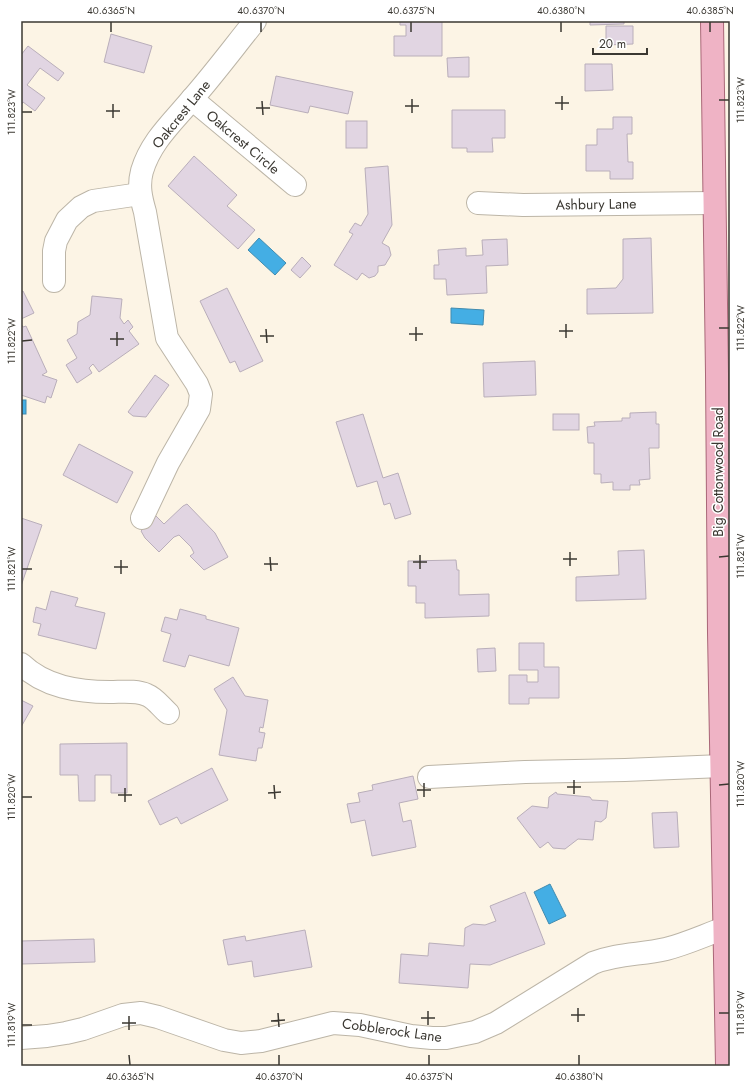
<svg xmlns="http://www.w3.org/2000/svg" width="751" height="1087" font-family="Jost,sans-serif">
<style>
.water{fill:#44aee4;stroke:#418baf}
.building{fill:#e1d5e2;stroke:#b9aeba}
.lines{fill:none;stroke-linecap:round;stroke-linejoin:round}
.minor-casing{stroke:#bcb5a7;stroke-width:24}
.major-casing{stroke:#a96778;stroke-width:24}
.minor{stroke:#fff;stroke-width:22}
.major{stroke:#efb3c5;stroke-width:22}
.ticks{fill:none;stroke:#3b3832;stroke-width:1.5}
.labels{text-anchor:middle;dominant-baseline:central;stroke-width:3;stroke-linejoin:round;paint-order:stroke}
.street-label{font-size:14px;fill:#3b3832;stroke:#fff}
.neatline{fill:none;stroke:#3b3832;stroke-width:1.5}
.ticks-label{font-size:10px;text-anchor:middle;fill:#3b3832}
</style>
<rect width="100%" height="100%" fill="#fcf4e5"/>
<g class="water">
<polygon points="259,238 286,263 275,275 248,250"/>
<polygon points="451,308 484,310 483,325 451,323"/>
<rect x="21" y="400" width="5" height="14"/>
<polygon points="550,884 566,916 549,924 534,892"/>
</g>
<g class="building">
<polygon points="400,21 442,21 442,56 394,56 394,36 406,36 406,25 400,25"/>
<polygon points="590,21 624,21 624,24 590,25"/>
<polygon points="606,26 633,26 633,44 606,45"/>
<polygon points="111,34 152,46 144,73 104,62"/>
<polygon points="28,46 64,73 58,81 40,68 27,85 45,98 35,111 23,102 21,105 21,55"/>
<polygon points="469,57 469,77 448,77 447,58"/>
<polygon points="585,64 612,64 613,90 585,91"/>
<polygon points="276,76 353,92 348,114 310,106 308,113 270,105"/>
<polygon points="452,110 505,110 505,138 492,138 493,152 467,152 467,148 452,148"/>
<polygon points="613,117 632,117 632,134 627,134 628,162 633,162 633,179 610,179 610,171 586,171 586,145 597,145 597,129 613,129"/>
<rect x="346" y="121" width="21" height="27"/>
<polygon points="194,156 237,195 227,206 255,230 238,249 168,186"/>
<polygon points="388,166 392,225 382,243 389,247 391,255 385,265 378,266 378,272 375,276 369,278 362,273 357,280 334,265 353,234 349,232 355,223 361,226 368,214 365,168"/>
<polygon points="651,238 653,313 587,314 587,289 616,288 623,279 623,239"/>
<polygon points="507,239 508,265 486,266 487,293 447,295 446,279 434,279 434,265 439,265 438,250 466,248 466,256 483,255 482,240"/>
<polygon points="302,257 311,266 300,278 291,270"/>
<polygon points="227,288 263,361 240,372 235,361 230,363 200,301"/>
<polygon points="23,291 34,313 21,319 21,292"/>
<polygon points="92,296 122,299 120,318 124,324 128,320 133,327 129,331 139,344 99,372 93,364 89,368 92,373 77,383 66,365 77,358 67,340 77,334 78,322 90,315"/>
<polygon points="21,324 23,327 26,326 47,372 42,375 57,380 51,398 47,396 45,403 21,395"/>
<polygon points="535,361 536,395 484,397 483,363"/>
<polygon points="155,375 169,385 146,417 133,416 128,412"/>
<polygon points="656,412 656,424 659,424 659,448 649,448 650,479 639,480 640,485 630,485 630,490 613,490 613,482 601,483 601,474 594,474 594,443 588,443 587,427 595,426 594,422 622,421 622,418 630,418 630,413"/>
<polygon points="363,414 383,478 398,473 411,514 395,519 390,503 384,505 377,481 357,487 336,422"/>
<rect x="553" y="414" width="26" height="16"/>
<polygon points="79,444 133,472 117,503 63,475"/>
<polygon points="187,504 215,533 228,557 204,570 190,556 194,553 191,547 179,535 174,537 159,552 145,538 141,531 156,516 164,524 183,506"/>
<polygon points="21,518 42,525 21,586"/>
<polygon points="644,550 646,599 576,601 576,577 619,575 618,551"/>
<polygon points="456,560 457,570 459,570 459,595 489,594 489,616 425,618 425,603 416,603 416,586 408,586 408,561"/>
<polygon points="51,591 78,598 75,606 105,613 96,649 38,635 41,624 33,622 36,607 46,610"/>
<polygon points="180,609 206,616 206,619 239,628 229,666 189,655 185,667 163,661 171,634 161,631 165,617 177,620"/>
<polygon points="519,643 544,643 544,667 559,667 559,698 529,698 529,704 509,704 509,675 527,675 527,682 538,682 538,670 519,670"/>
<polygon points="495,648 496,671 478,672 477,649"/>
<polygon points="233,677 245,696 268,700 263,728 260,727 259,732 265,733 262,748 258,748 256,761 219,755 227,710 214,689"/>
<polygon points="21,700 33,706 21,727"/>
<polygon points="127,743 127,793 111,793 111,775 95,775 95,801 79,801 78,775 60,775 60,744"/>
<polygon points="212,768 228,800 181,824 177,817 160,825 148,801"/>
<polygon points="413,776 418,799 399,803 403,822 411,820 416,847 372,856 365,820 351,823 347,804 360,802 358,793 373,790 372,785"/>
<polygon points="556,792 557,794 590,797 592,800 608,801 606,818 601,822 595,821 593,840 578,839 565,849 553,848 548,842 540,848 517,818 532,806 548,808 549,797"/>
<polygon points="677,812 679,847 654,848 652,813"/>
<polygon points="525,892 545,944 490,965 470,964 468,988 399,983 401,954 428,956 429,943 464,946 465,928 473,924 485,925 496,921 490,906"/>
<polygon points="305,930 312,967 254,977 252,961 228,965 223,940 245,936 246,941"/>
<polygon points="94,939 95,962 21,964 21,941"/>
</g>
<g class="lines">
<defs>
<g id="minor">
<polyline points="192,99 295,185"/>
<polyline points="478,203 523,205 714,203"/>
<polyline points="54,281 54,251 56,241 67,220 81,207 93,201 140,194"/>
<path d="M142,518l26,-55 31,-54 2,-15 -4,-10 -30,-46 -22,-126c-4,-14 -7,-26 -3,-41 9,-30 31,-49 50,-72 22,-25 42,-52 63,-78"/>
<path d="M21,664c24,23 57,28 89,28 12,0 26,-2 37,3 8,3 14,12 21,18"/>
<polyline points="429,777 525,772 625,770 722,766"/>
<path d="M21,1038l26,-2 19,-3 17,-4 40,-14 18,-2 17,4 66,23 17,3 20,-2 72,-18 27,2 51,11 21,2h14l29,-6 21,-9 97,-60c25,-10 48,-8 73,-14 20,-5 39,-14 59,-21"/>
</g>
<polyline id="major" points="712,21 717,374 719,633 727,1066"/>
</defs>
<use href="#minor" class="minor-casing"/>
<use href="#major" class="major-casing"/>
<use href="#minor" class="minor"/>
<use href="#major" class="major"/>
</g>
<path class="ticks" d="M111,22v10M261,22v10M411,22v10M561,22v10M710,22v10M562,96v14M412,99v14M719,100h10M262,101l1,14M555,103h14M113,104v14M405,106h14M256,108h14M106,111h14M22,112h10M566,324v14M416,327v14M719,328h10M266,329l1,14M559,331h14M117,332v14M409,334h14M260,336h14M110,339h14M22,341l10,-1M570,552v14M420,555v14M270,557l1,14M719,557l10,-1M563,559h14M121,560v14M413,562h14M264,564h14M114,567h14M22,569h10M574,780v14M424,783v14M274,785l1,14M719,785l10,-1M567,787h14M125,788v14M417,790h14M268,793l13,-1M118,795h14M22,797h10M578,1008v14M428,1011v14M278,1013l1,14M719,1013h10M571,1015h14M129,1016v14M421,1018h14M271,1021l14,-1M122,1023h14M22,1025h10M129,1055l1,10M279,1055v10M429,1055v10M579,1055v10"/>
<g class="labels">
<g class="street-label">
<text transform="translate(181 114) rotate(-51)">Oakcrest Lane</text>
<text transform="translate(243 142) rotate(40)">Oakcrest Circle</text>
<text transform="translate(596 204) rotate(-1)">Ashbury Lane</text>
<text transform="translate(718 472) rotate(-90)">Big Cottonwood Road</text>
<text transform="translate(392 1030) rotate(8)">Cobblerock Lane</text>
</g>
</g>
<rect width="751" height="1087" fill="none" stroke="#ffffff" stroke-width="44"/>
<path d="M593 48v6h54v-6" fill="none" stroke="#3b3832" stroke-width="2"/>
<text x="599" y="48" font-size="12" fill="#3b3832" stroke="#ffffff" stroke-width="3" paint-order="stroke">20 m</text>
<rect x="22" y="22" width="707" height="1043" class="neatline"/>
<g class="ticks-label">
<text x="111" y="14">40.6365°N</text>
<text x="261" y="14">40.6370°N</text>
<text x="411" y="14">40.6375°N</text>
<text x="561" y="14">40.6380°N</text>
<text x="710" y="14">40.6385°N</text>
<text transform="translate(740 100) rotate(-90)" y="4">111.823°W</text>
<text transform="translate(11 112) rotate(-90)" y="4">111.823°W</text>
<text transform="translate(740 328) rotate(-90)" y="4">111.822°W</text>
<text transform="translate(11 341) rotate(-90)" y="4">111.822°W</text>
<text transform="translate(740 556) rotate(-90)" y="4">111.821°W</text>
<text transform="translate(11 569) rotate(-90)" y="4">111.821°W</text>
<text transform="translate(740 784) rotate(-90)" y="4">111.820°W</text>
<text transform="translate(11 797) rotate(-90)" y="4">111.820°W</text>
<text transform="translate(740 1013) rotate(-90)" y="4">111.819°W</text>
<text transform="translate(11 1025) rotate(-90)" y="4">111.819°W</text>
<text x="130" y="1080">40.6365°N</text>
<text x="279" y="1080">40.6370°N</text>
<text x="429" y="1080">40.6375°N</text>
<text x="579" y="1080">40.6380°N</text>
</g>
</svg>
